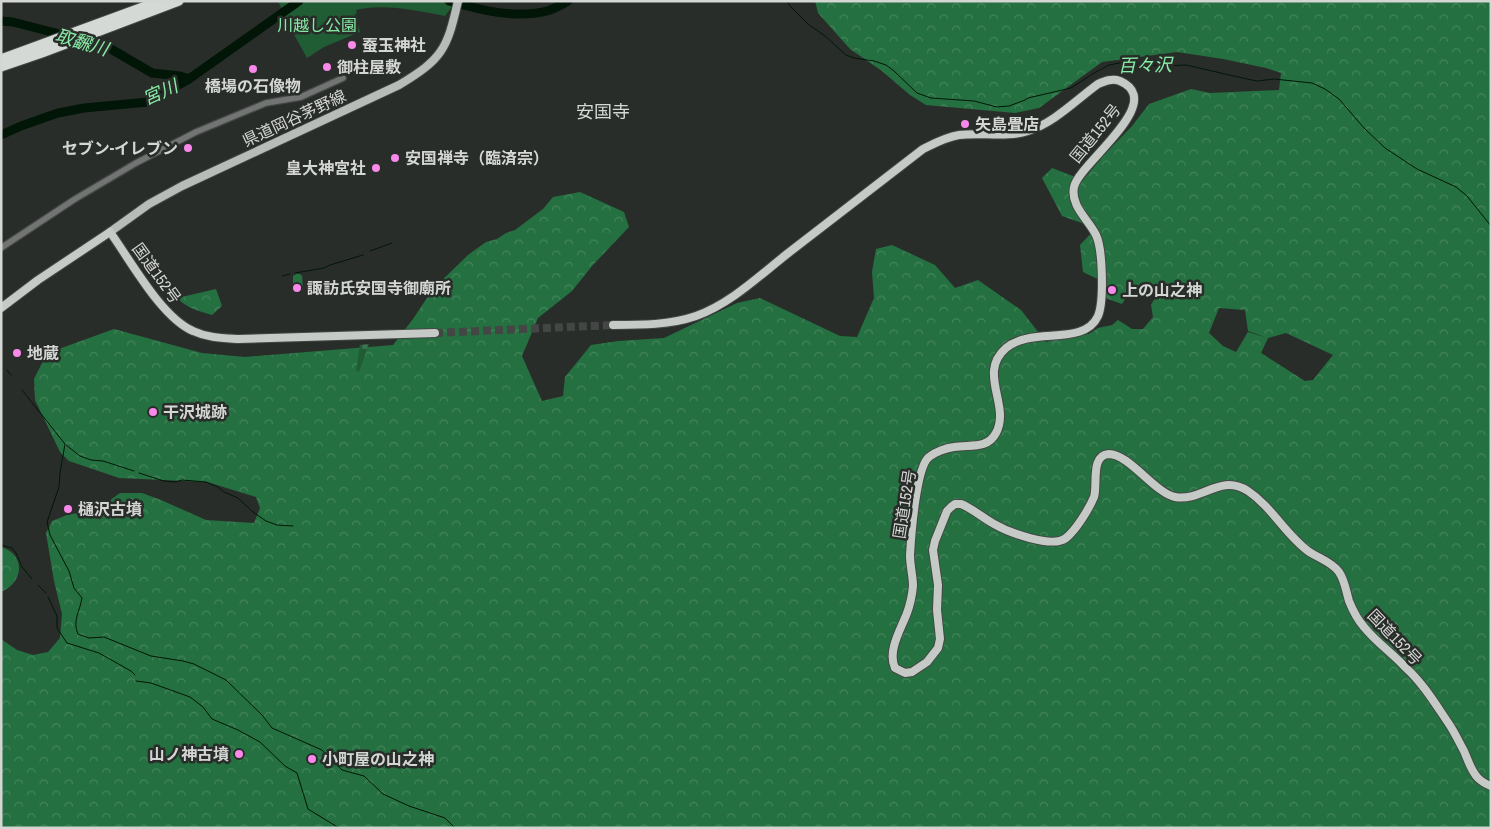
<svg xmlns="http://www.w3.org/2000/svg" width="1492" height="829" font-family="'Archivo Narrow','Noto Sans JP',sans-serif">
<style>
.green{fill:#205d35}
.forest{fill:url(#forest-crowns);fill-rule:evenodd}
.cemetery{fill:url(#cemetery-stones)}
.lines{fill:none;stroke-linecap:round;stroke-linejoin:round}
.stream{stroke:#011607;stroke-width:1}
.river{stroke:#011607;stroke-width:9}
.trunk-tunnel{stroke:#434644;stroke-width:8;stroke-dasharray:8 4;stroke-linecap:butt}
.tertiary-casing{stroke:#444845;stroke-width:8}
.primary-casing{stroke:#444845;stroke-width:10}
.trunk-casing{stroke:#444845;stroke-width:10}
.motorway-casing{stroke:#444845;stroke-width:11}
.tertiary{stroke:#727473;stroke-width:5.5}
.primary{stroke:#b8bcb9;stroke-width:8}
.trunk{stroke:#c6cac7;stroke-width:8}
.motorway{stroke:#d4d9d5;stroke-width:9}
.poi-dot{fill:#f888ea;stroke:#292d2a;stroke-width:2}
.labels{text-anchor:middle;dominant-baseline:central;stroke-width:5;stroke-linejoin:round;paint-order:stroke}
.park-label{font-size:16px;fill:#86e9a3;stroke:#292d2a}
.poi-label{font-size:16px;font-weight:bold;fill:#d4d6d4;stroke:#292d2a;text-anchor:start}
.street-label{font-size:16px;fill:#d4d6d4;stroke:#292d2a}
.water-label{font-size:18px;font-style:italic;fill:#8aeda7;stroke:#292d2a}
.neighbourhood-label{font-size:18px;fill:#d3d8d4;stroke:#292d2a}
</style>
<defs>
<pattern id="forest-crowns" width="20" height="18" patternUnits="userSpaceOnUse" patternTransform="scale(1.25)"><rect width="20" height="18" fill="#257040"/><path d="M2 6a3 3 0 1 1 6 0M12 15a3 3 0 1 1 6 0" fill="none" stroke="#44845b"/></pattern>
<pattern id="cemetery-stones" width="16" height="16" patternUnits="userSpaceOnUse" patternTransform="scale(1.25)"><rect width="16" height="16" fill="#205d35"/><path d="M2 7V4a2 2 0 0 1 4 0v3zM10 15v-3a2 2 0 0 1 4 0v3z" fill="#407451"/></pattern>
</defs>
<rect width="100%" height="100%" fill="#292d2a"/>
<path class="green" d="M278,1h175l-2,7 -6,8c-26,-5 -63,-13 -89,-6l1,3 -2,1 5,18 -36,15 -17,11 -16,-29z"/>
<g class="forest">
<path d="M815,1h676v827h-1490v-189l16,11 16,5 15,-3 12,-14 2,-24 -8,-33 -8,-48 6,-12 15,-6 31,-6 22,-16h22l19,7 45,20 48,3 6,-15 -4,-11 -49,-15 -88,-4 -50,-17 -9,-9 -25,-52 -1,-21 8,-16 14,-13 58,-21 88,24 43,4 148,-12 20,-26 20,-30 35,-34 18,-13 11,-3 9,-6 9,-3 28,-21 10,-12 27,-5 44,20 5,15 -37,39 -20,25 -34,27 -16,38 20,45 21,-5 2,-19 26,-32 27,-4 46,-3 73,-35 23,-5 80,38 17,1 17,-39 -2,-26 4,-23 16,-4 43,20 20,23 23,-8 43,30 25,32 17,-5 26,-3 9,-6 14,-3 6,-5 14,9h11l10,-12 -2,-12 5,-9 -23,-10h-7l1,10 -5,8 -17,-6 1,-15 -23,-11 -3,-27 16,-17 -34,-12 -20,-38 10,-10 31,12 21,-25 28,-29 17,-22 42,-15 19,4 69,-3 2,-17 -15,-5 -43,-9 -46,-7 -75,10 -63,46 -24,5 -89,-8 -16,-10 -28,-24 -32,-22 -32,-36zM1219,308l26,2 3,21 20,7 18,-5 47,22 -20,25 -8,1 -44,-28 7,-15 -20,-6 -12,20 -13,-6 -14,-13z"/>
<polygon points="296,274 300,274 302,276 303,290 300,292 295,292 293,289 293,276"/>
<path d="M216,289l6,17 -10,9c-14,-4 -25,-7 -35,-17z"/>
<path d="M1,547c26,8 22,36 0,45z"/>
</g>
<polygon class="cemetery" points="369,344 359,372 356,371 360,345"/>
<g class="lines">
<g class="stream">
<polyline points="788,1 789,5 808,24 825,36 846,55 854,58 874,61 886,65 894,71 917,93 931,98 974,101 997,107 1009,106 1025,100 1028,98 1071,88 1094,73 1109,65 1124,62 1136,64 1163,66 1186,65 1247,79 1257,81 1274,79 1312,83 1325,89 1339,99 1364,128 1385,148 1417,169 1456,187 1467,196 1491,226"/>
<polyline points="370,251 392,243"/>
<polyline points="295,273 324,268 330,265 363,255"/>
<polyline points="282,276 290,274"/>
<polyline points="7,370 11,375"/>
<path d="M22,390l43,54 -5,29 -1,14 -12,35 3,13 19,36 5,17 8,10c-2,13 -10,23 -4,36l11,4 15,-1 47,19 32,5 11,3 32,16 36,35 10,13 50,22 20,20 22,6 19,18 26,12 36,12 10,10"/>
<polyline points="66,445 80,456 91,460 103,461 134,471"/>
<polyline points="139,473 164,481 176,482 182,480 206,482 218,487 224,492 238,498 253,512 266,521 277,525 293,526"/>
<polyline points="1,545 12,548 16,553 22,567 32,579"/>
<polyline points="38,585 46,593"/>
<polyline points="48,597 57,616 57,628 67,643 99,653 131,671 135,675"/>
<polyline points="136,681 151,683 190,697 203,707 212,719 238,730 260,742 285,766 297,773 308,809 339,828"/>
</g>
<g class="river">
<path d="M449,1c31,9 66,18 98,10 7,-2 14,-6 21,-10"/>
<polyline points="1,21 13,22 106,46 152,73 180,76 189,79"/>
<polyline points="1,135 21,126 58,113 84,108 148,102 189,79 299,1"/>
</g>
<polyline class="trunk-tunnel" points="435,333 613,325"/>
<defs>
<polyline id="tertiary" points="1,248 75,199 136,163 196,132 266,103 301,97 343,78"/>
<path id="primary" d="M110,232l39,-28 33,-18 217,-101c43,-26 48,-35 59,-84"/>
<g id="trunk">
<path d="M1,308l37,-28 72,-48c21,29 51,85 83,99 15,7 30,7 46,8l196,-6"/>
<path d="M613,325c28,0 57,0 83,-9 34,-12 63,-40 91,-62 45,-35 91,-70 136,-105 12,-6 23,-12 36,-14 23,-3 47,3 69,-4 26,-8 48,-31 70,-47 7,-3 14,-6 22,-3 48,21 -41,82 -46,106 -4,19 15,33 22,48 7,15 8,67 2,81 -14,31 -66,10 -92,32 -29,25 5,57 -10,85 -9,17 -27,11 -42,14 -8,1 -19,5 -25,10 -13,10 -18,80 -19,98 0,11 3,21 3,31 -1,10 -3,19 -6,27 -6,16 -20,38 -12,55l10,5 7,-1 15,-10 11,-14 2,-9 -3,-29 1,-25 -5,-35 2,-9 12,-30 4,-4 4,-3h6c12,5 22,14 33,20 14,8 58,25 72,14 10,-8 23,-29 28,-41 4,-12 -4,-42 15,-43 20,0 46,39 66,43 27,5 45,-24 73,-6 24,16 37,43 60,60 10,7 24,11 31,21 6,9 7,19 10,29 4,10 8,18 15,26 12,15 28,26 41,40 18,16 31,38 44,57 6,9 10,18 15,27 4,9 7,20 14,27 4,4 8,6 13,8"/>
</g>
<g id="motorway">
<polyline points="1,59 159,1"/>
<polyline points="1,67 42,53 179,1"/>
</g>
</defs>
<use href="#tertiary" class="tertiary-casing"/>
<use href="#primary" class="primary-casing"/>
<use href="#trunk" class="trunk-casing"/>
<use href="#motorway" class="motorway-casing"/>
<use href="#tertiary" class="tertiary"/>
<use href="#primary" class="primary"/>
<use href="#trunk" class="trunk"/>
<use href="#motorway" class="motorway"/>
</g>
<g class="poi-dot">
<circle cx="352" cy="45" r="5"/>
<circle cx="327" cy="67" r="5"/>
<circle cx="253" cy="69" r="5"/>
<circle cx="965" cy="124" r="5"/>
<circle cx="188" cy="148" r="5"/>
<circle cx="395" cy="158" r="5"/>
<circle cx="376" cy="168" r="5"/>
<circle cx="297" cy="288" r="5"/>
<circle cx="1112" cy="290" r="5"/>
<circle cx="17" cy="353" r="5"/>
<circle cx="153" cy="412" r="5"/>
<circle cx="68" cy="509" r="5"/>
<circle cx="239" cy="754" r="5"/>
<circle cx="312" cy="759" r="5"/>
</g>
<g class="labels">
<g class="park-label">
<text x="317" y="25">川越し公園</text>
</g>
<g class="poi-label">
<text x="362" y="45">蚕玉神社</text>
<text x="337" y="67">御柱屋敷</text>
<text x="253" y="86" text-anchor="middle">橋場の石像物</text>
<text x="975" y="124">矢島畳店</text>
<text x="178" y="148" text-anchor="end">セブン-イレブン</text>
<text x="405" y="158">安国禅寺（臨済宗）</text>
<text x="366" y="168" text-anchor="end">皇大神宮社</text>
<text x="307" y="288">諏訪氏安国寺御廟所</text>
<text x="1122" y="290">上の山之神</text>
<text x="27" y="353">地蔵</text>
<text x="163" y="412">干沢城跡</text>
<text x="78" y="509">樋沢古墳</text>
<text x="229" y="754" text-anchor="end">山ノ神古墳</text>
<text x="322" y="759">小町屋の山之神</text>
</g>
<g class="street-label">
<text transform="translate(294 118) rotate(-25)">県道岡谷茅野線</text>
<text transform="translate(1095 133) rotate(-51)">国道152号</text>
<text transform="translate(157 273) rotate(54)">国道152号</text>
<text transform="translate(904 504) rotate(-81)">国道152号</text>
<text transform="translate(1395 637) rotate(46)">国道152号</text>
</g>
<g class="water-label">
<text transform="translate(82 42) rotate(16)">取飜川</text>
<text transform="translate(1145 65) rotate(-1)">百々沢</text>
<text transform="translate(160 92) rotate(-24)">宮川</text>
</g>
<g class="neighbourhood-label">
<text x="603" y="111">安国寺</text>
</g>
</g>
<rect width="1492" height="829" fill="none" stroke="#d4d6d4" stroke-width="5"/>
</svg>
